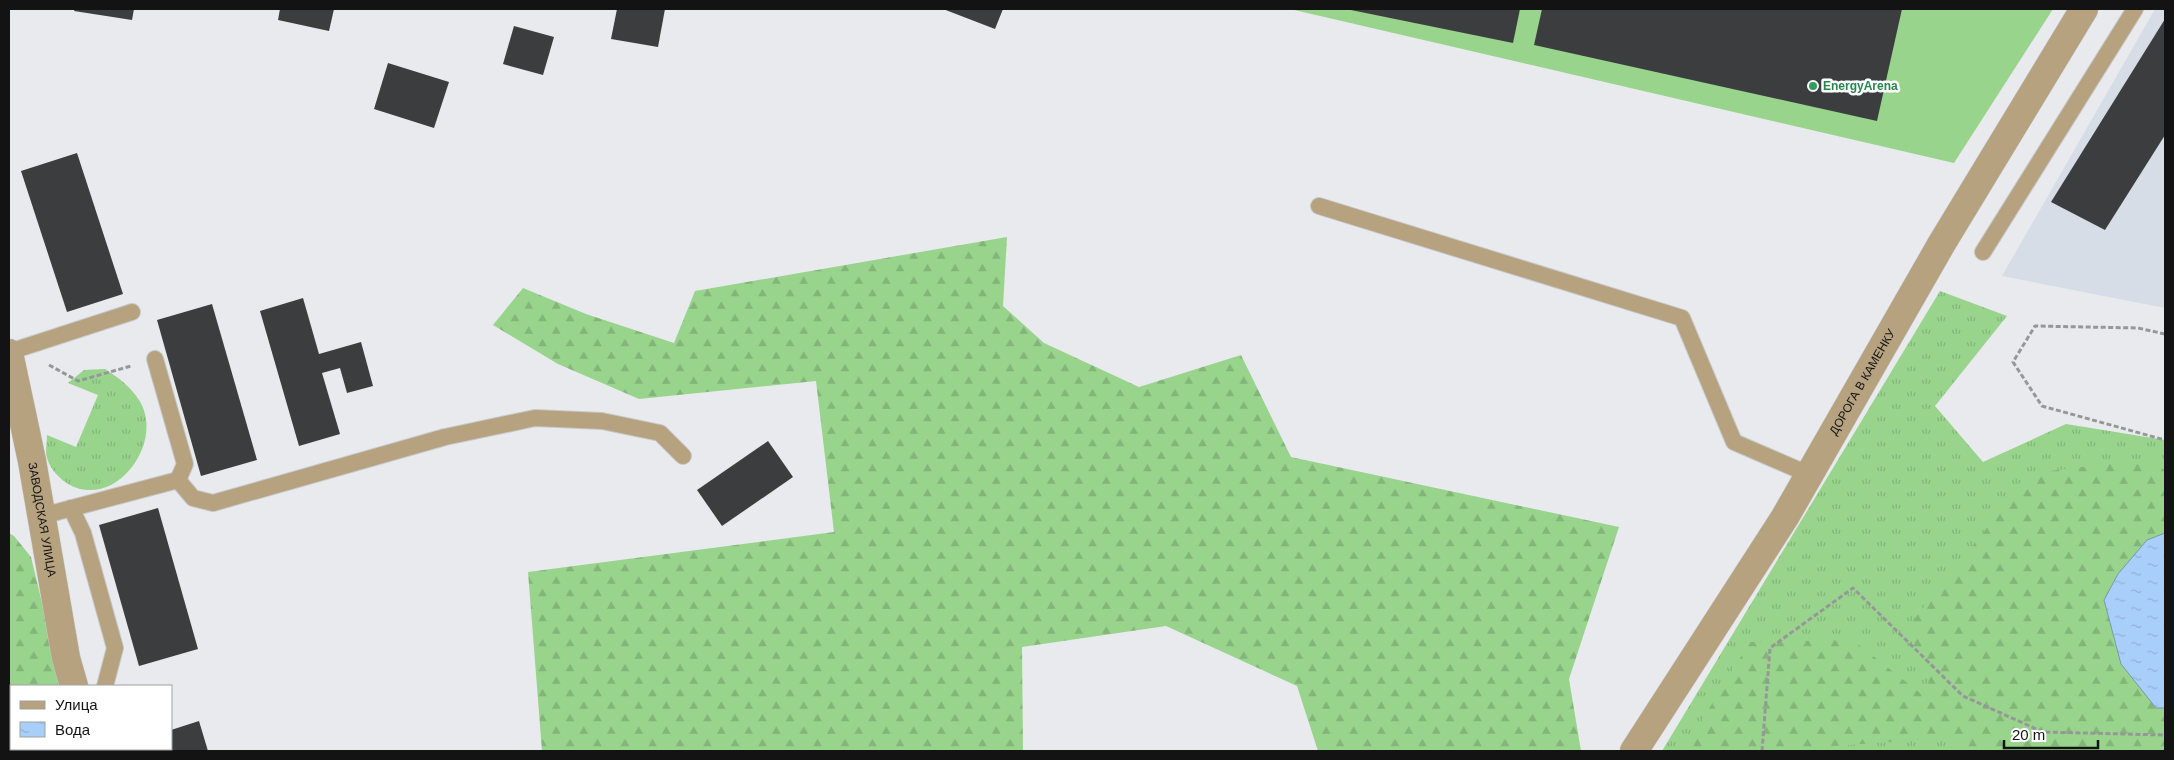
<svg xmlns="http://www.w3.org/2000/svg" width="2174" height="760" font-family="Arial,sans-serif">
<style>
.built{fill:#d6dde6}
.grass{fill:url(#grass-tufts)}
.forest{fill:url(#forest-firs)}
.pitch{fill:#99d48d}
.water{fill:url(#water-ripples);stroke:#7b97b5}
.building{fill:#3c3d3f}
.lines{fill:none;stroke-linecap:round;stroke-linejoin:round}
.lane-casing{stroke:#c6c8ca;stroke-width:18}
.street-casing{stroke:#c6c8ca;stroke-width:29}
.path{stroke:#969799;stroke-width:3;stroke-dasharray:5 2.5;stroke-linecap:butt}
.lane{stroke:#b6a27e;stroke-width:16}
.street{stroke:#b6a27e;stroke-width:28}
.leisure-dot{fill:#2e9e5b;stroke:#fff;stroke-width:2}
.labels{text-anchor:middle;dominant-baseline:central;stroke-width:5;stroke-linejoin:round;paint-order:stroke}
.leisure-label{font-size:12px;font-weight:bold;fill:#27864d;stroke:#fff;text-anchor:start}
.street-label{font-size:12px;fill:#131314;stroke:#fff}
</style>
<defs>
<pattern id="grass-tufts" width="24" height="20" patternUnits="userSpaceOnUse" patternTransform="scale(1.25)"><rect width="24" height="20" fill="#99d48d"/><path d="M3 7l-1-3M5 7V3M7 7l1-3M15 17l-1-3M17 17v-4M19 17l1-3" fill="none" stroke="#83b579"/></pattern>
<pattern id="forest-firs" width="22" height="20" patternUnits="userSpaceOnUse" patternTransform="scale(1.25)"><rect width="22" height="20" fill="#99d48d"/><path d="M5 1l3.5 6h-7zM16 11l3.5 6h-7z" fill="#83b579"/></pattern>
<pattern id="water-ripples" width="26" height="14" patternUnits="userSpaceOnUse" patternTransform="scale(1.25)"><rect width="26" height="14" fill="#a8cffa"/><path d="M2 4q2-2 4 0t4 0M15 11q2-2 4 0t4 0" fill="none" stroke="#90b1d5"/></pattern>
</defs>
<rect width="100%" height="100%" fill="#e8eaed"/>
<polygon class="built" points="2155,9 2165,9 2165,308 2002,276"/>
<g class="grass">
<polygon points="1940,291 2007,316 1935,406 1983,462 2066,424 2165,440 2165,751 1662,751"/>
<path d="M105,369c14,9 25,17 34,31 27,42 -24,111 -71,84 -9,-6 -18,-15 -21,-26 -2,-6 0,-16 0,-23l29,12 22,-52 -30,-12 16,-13z"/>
</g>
<g class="forest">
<polygon points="1007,237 1003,306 1044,343 1139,387 1241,355 1291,457 1619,527 1569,679 1581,751 1318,751 1297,686 1166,626 1022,647 1023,751 542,751 528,572 834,532 816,381 639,399 558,364 493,325 523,288 586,314 674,343 695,291"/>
<polygon points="2129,461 2165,469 2165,533 2147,540 2118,574 2156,708 2165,708 2165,751 1968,751 1944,738 1820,747 1820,751 1683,751 1750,642 1853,640 1939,708 1907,628 1978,540 2026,474"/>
<polygon points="9,533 14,536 31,557 62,686 11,686 11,749 76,749 77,751 9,751"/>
</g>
<polygon class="pitch" points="1290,9 2053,9 1954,163"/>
<polygon class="water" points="2165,533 2165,708 2156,708 2121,664 2104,600 2118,574 2147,540"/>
<g class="building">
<polygon points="75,9 134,9 132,20 74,11"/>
<polygon points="280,9 334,9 329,31 278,20"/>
<polygon points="617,9 665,9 658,47 611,39"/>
<polygon points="943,9 1003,9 995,29"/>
<polygon points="1346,9 1520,9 1513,43"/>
<polygon points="1542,9 1902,9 1877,121 1534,45"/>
<polygon points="2165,19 2165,135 2105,230 2051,202"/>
<polygon points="514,26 554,37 543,75 503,64"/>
<polygon points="388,63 449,82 434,128 374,109"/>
<polygon points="77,153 123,294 67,312 21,171"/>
<polygon points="303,298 319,354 361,342 373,386 347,393 340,368 322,373 340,434 299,446 260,311"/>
<polygon points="212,304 257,460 201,476 157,320"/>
<polygon points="768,441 793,477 722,526 697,490"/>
<polygon points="158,508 198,649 139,666 99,525"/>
<polygon points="199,721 208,751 151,751 151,749 171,749 171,730"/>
</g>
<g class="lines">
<defs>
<g id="lane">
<polyline points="1319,206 1682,318 1734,442 1808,474"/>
<polyline points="1983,252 2135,9"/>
<polyline points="9,352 132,312"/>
<polyline points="155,359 185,464 178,480"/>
<polyline points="71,508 83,533 115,648 105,686"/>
<polyline points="42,516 178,480 193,498 213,503 445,437 535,418 602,421 660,433 683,456"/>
</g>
<g id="street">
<path id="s1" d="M9,353l23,108 34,197 8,28"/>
<polyline points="90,749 90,751"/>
<path id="s2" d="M1634,751l151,-234 157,-274 142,-234"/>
</g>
</defs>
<use href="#lane" class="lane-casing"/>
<use href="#street" class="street-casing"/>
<g class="path">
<polyline points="2165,334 2138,328 2035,326 2013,362 2042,406 2165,440"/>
<polyline points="49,365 78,381 131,366"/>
<polyline points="1762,751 1770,648 1853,588 1963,696 2043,732 2165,735"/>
</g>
<use href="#lane" class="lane"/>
<use href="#street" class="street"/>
</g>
<circle class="leisure-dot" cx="1813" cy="86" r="5"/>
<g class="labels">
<g class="leisure-label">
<text x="1823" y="86">EnergyArena</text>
</g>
<g class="street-label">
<text stroke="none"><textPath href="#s2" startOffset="434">ДОРОГА В КАМЕНКУ</textPath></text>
<text stroke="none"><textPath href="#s1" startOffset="170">ЗАВОДСКАЯ УЛИЦА</textPath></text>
</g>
</g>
<rect width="2174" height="760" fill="none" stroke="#131314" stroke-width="20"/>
<rect x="10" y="685" width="162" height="65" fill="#ffffff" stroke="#a1a1a1"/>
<rect x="20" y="701" width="25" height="8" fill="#b6a27e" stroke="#a1a1a1"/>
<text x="55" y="710" font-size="15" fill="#131314">Улица</text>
<rect x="20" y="722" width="25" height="15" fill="url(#water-ripples)" stroke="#a1a1a1"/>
<text x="55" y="735" font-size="15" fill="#131314">Вода</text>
<path d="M2004 740v8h94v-8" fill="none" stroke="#131314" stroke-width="2.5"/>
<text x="2012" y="740" font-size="15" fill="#131314" stroke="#ffffff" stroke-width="4" paint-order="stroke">20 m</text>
</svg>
